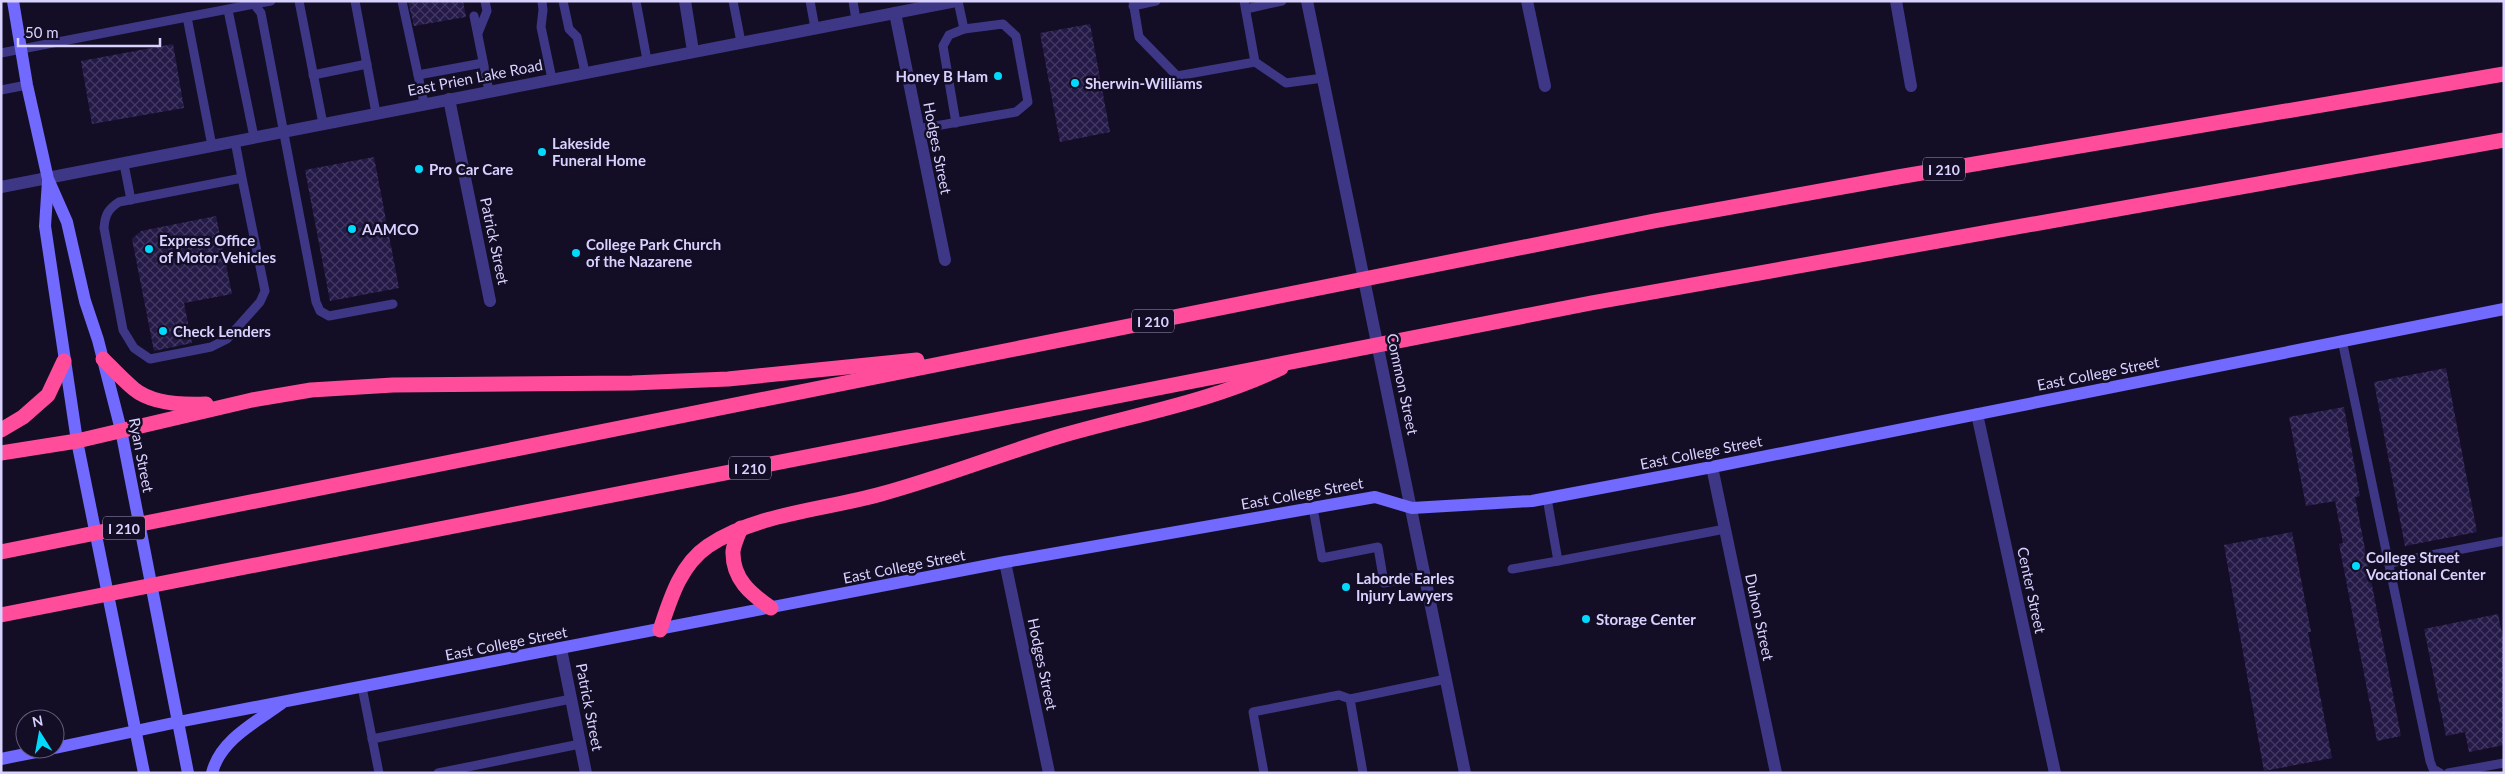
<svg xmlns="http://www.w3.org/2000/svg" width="2505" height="774" font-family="Lato,sans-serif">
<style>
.building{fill:url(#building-cross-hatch)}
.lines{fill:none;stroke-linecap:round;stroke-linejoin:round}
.service{stroke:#3d3786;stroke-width:9}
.minor{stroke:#3d3786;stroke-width:12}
.tertiary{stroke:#3d3786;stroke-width:12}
.secondary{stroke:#7269ff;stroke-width:12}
.motorway{stroke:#ff4d9c;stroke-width:15}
.poi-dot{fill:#00dbfd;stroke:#130e25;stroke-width:2}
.labels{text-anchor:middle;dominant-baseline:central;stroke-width:5;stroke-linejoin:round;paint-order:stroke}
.shield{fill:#130e25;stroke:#9e97be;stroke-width:1}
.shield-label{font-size:14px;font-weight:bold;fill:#d9d2ff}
.poi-label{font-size:15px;font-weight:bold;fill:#d9d2ff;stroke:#130e25;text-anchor:start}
.street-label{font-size:15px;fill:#d9d2ff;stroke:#130e25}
</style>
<defs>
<pattern id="building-cross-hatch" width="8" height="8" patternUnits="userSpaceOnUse" patternTransform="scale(1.25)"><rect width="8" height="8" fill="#241947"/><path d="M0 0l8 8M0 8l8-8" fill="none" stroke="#433a63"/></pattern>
</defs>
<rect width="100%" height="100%" fill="#130e25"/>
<g class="building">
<polygon points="408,1 463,1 466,17 414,26"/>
<polygon points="1090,24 1110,132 1060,142 1040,33"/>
<polygon points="173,44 184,108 92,124 81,61"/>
<polygon points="374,157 399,288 330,301 305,170"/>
<polygon points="216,216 232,294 184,303 192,343 154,351 132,239 141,231"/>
<polygon points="2446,368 2477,532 2405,546 2374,382"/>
<polygon points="2344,407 2360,496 2355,497 2401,736 2377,741 2339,544 2343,543 2335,501 2306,506 2289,417"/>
<polygon points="2292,532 2311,632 2308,632 2332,758 2264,771 2224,545"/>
<polygon points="2498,614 2504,643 2504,745 2469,752 2465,732 2446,736 2424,629"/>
</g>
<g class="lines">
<g class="service">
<polyline points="271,1 254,4 261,13 316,302 320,311 329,316 393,304"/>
<polyline points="299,1 323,124"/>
<polyline points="355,1 376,113"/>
<polyline points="402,1 418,75 483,63"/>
<polyline points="542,1 543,10 541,27 552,79"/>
<polyline points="563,1 569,29 577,37 585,72"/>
<polyline points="636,1 647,60"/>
<polyline points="733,1 741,42"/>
<polyline points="810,1 815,28"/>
<polyline points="853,1 856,20"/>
<polyline points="958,1 964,29"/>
<polyline points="1133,1 1139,37 1177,76 1255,62 1244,1"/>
<polyline points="1133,6 1156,1"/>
<polyline points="1246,9 1282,1"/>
<polyline points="228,10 254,137"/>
<polyline points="474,16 489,91"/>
<polyline points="187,17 212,146"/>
<polyline points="478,33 487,11 485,1"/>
<polyline points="1,53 254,4 254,1"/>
<polyline points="1255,62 1286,83 1323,78"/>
<polyline points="313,75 367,64"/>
<polyline points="418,75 424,103"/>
<polyline points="1,90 27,85"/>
<polyline points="918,129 1016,112 1028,102 1016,36 1003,24 964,29 949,35 943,46 956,123"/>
<path d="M235,141l7,37 -123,24c-11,7 -14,13 -15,26l19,102 11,18 16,11 61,-12 16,-8 33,-37 5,-11 -23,-113"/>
<polyline points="124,164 131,200"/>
<polyline points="2342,340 2430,761 2433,769 2440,773"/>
<polyline points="1547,498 1558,561 1725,529"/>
<polyline points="1313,508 1322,558 1378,547 1384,583 1425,575"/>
<polyline points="2390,563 2504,541"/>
<polyline points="1512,569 1558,561"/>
<polyline points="362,687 379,773"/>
<polyline points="372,739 571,699"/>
<polyline points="438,773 580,744"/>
<polyline points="1264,773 1253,712 1339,695 1350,699"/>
<polyline points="1363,773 1350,699 1446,679"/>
<polyline points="2448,773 2504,763"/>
</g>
<g class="minor">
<polyline points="685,1 693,51"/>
<polyline points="1527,1 1545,86"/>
<polyline points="1896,1 1911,86"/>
<polyline points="895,13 945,260"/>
<polyline points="449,99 490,301"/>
<polyline points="1977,414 2055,773"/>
<polyline points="1712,467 1776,773"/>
<polyline points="1005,562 1049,773"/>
<polyline points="561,649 586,773"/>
</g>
<g class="tertiary">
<polyline points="1307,1 1465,773"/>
<polyline points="1,187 956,1"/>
</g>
<g class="secondary">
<polyline points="13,1 27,85 48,179 67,222 85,301 98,340 121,430 188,773"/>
<polyline points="48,181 45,226 77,441 144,773"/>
<polyline points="55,748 178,722 1005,562 1375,497 1412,508 1532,501 1712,467 2504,309"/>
<polyline points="1,759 51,749"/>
<path d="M212,773c8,-33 44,-51 69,-69"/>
</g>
<g class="motorway">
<path d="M103,359c10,10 20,21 31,30 18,15 49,16 72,15"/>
<polyline points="1,430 23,417 48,395 64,361"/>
<polyline points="1,453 77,441 252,400 311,390 393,385 632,383 728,379 917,360"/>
<path d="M741,528c-3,7 -7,16 -8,23 -1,28 18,43 38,57"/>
<polyline points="1,552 1654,221 1898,177 2504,74"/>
<polyline points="1,615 1591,303 2504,140"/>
<path d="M660,630c10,-30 20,-65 48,-84 49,-33 116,-36 173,-52 59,-16 117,-39 176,-57 75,-22 154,-35 224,-69"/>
</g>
</g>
<g class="poi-dot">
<circle cx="998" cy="76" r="5"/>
<circle cx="1075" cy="83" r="5"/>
<circle cx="542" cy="152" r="5"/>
<circle cx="419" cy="169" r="5"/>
<circle cx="352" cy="229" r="5"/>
<circle cx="149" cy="249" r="5"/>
<circle cx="576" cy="253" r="5"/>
<circle cx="163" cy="331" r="5"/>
<circle cx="2356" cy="566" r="5"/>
<circle cx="1346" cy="587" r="5"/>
<circle cx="1586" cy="619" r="5"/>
</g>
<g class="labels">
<g class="shield">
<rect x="1923" y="157.5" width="42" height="23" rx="4"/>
<rect x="1132" y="309.5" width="42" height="23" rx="4"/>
<rect x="729" y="456.5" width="42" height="23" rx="4"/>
<rect x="103" y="516.5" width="42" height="23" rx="4"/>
</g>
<g class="shield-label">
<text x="1944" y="169">I 210</text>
<text x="1153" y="321">I 210</text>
<text x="750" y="468">I 210</text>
<text x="124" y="528">I 210</text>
</g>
<g class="poi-label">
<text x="988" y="76" text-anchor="end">Honey B Ham</text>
<text x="1085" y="83">Sherwin-Williams</text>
<text x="552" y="143">Lakeside<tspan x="552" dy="17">Funeral Home</tspan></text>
<text x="429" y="169">Pro Car Care</text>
<text x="362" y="229">AAMCO</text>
<text x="159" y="240">Express Office<tspan x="159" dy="17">of Motor Vehicles</tspan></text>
<text x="586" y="244">College Park Church<tspan x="586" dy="17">of the Nazarene</tspan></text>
<text x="173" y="331">Check Lenders</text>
<text x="2366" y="557">College Street<tspan x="2366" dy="17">Vocational Center</tspan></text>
<text x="1356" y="578">Laborde Earles<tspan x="1356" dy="17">Injury Lawyers</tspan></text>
<text x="1596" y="619">Storage Center</text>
</g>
<g class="street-label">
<text transform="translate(475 77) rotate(-11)">East Prien Lake Road</text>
<text transform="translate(938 148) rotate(79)">Hodges Street</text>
<text transform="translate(495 241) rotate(78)">Patrick Street</text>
<text transform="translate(2098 373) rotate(-11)">East College Street</text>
<text transform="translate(1403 384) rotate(78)">Common Street</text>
<text transform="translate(1701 452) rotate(-11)">East College Street</text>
<text transform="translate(142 455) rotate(79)">Ryan Street</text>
<text transform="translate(1302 493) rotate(-10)">East College Street</text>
<text transform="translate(904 566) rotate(-11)">East College Street</text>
<text transform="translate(2032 590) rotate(78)">Center Street</text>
<text transform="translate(1760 617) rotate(78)">Duhon Street</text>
<text transform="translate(506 643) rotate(-11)">East College Street</text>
<text transform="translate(1043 664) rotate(78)">Hodges Street</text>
<text transform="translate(590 707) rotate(79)">Patrick Street</text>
</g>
</g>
<rect width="2505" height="774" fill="none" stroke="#d9d2ff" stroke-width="5"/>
<g transform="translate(40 734) rotate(349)"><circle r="24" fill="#130e25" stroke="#625c7c"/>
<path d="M0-4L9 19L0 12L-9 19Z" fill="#00dbfd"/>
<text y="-8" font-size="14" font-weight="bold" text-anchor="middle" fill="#d9d2ff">N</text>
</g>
<path d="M18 38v8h142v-8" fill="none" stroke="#d9d2ff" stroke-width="2.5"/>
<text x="25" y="38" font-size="15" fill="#d9d2ff" stroke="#130e25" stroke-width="4" paint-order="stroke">50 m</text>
</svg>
